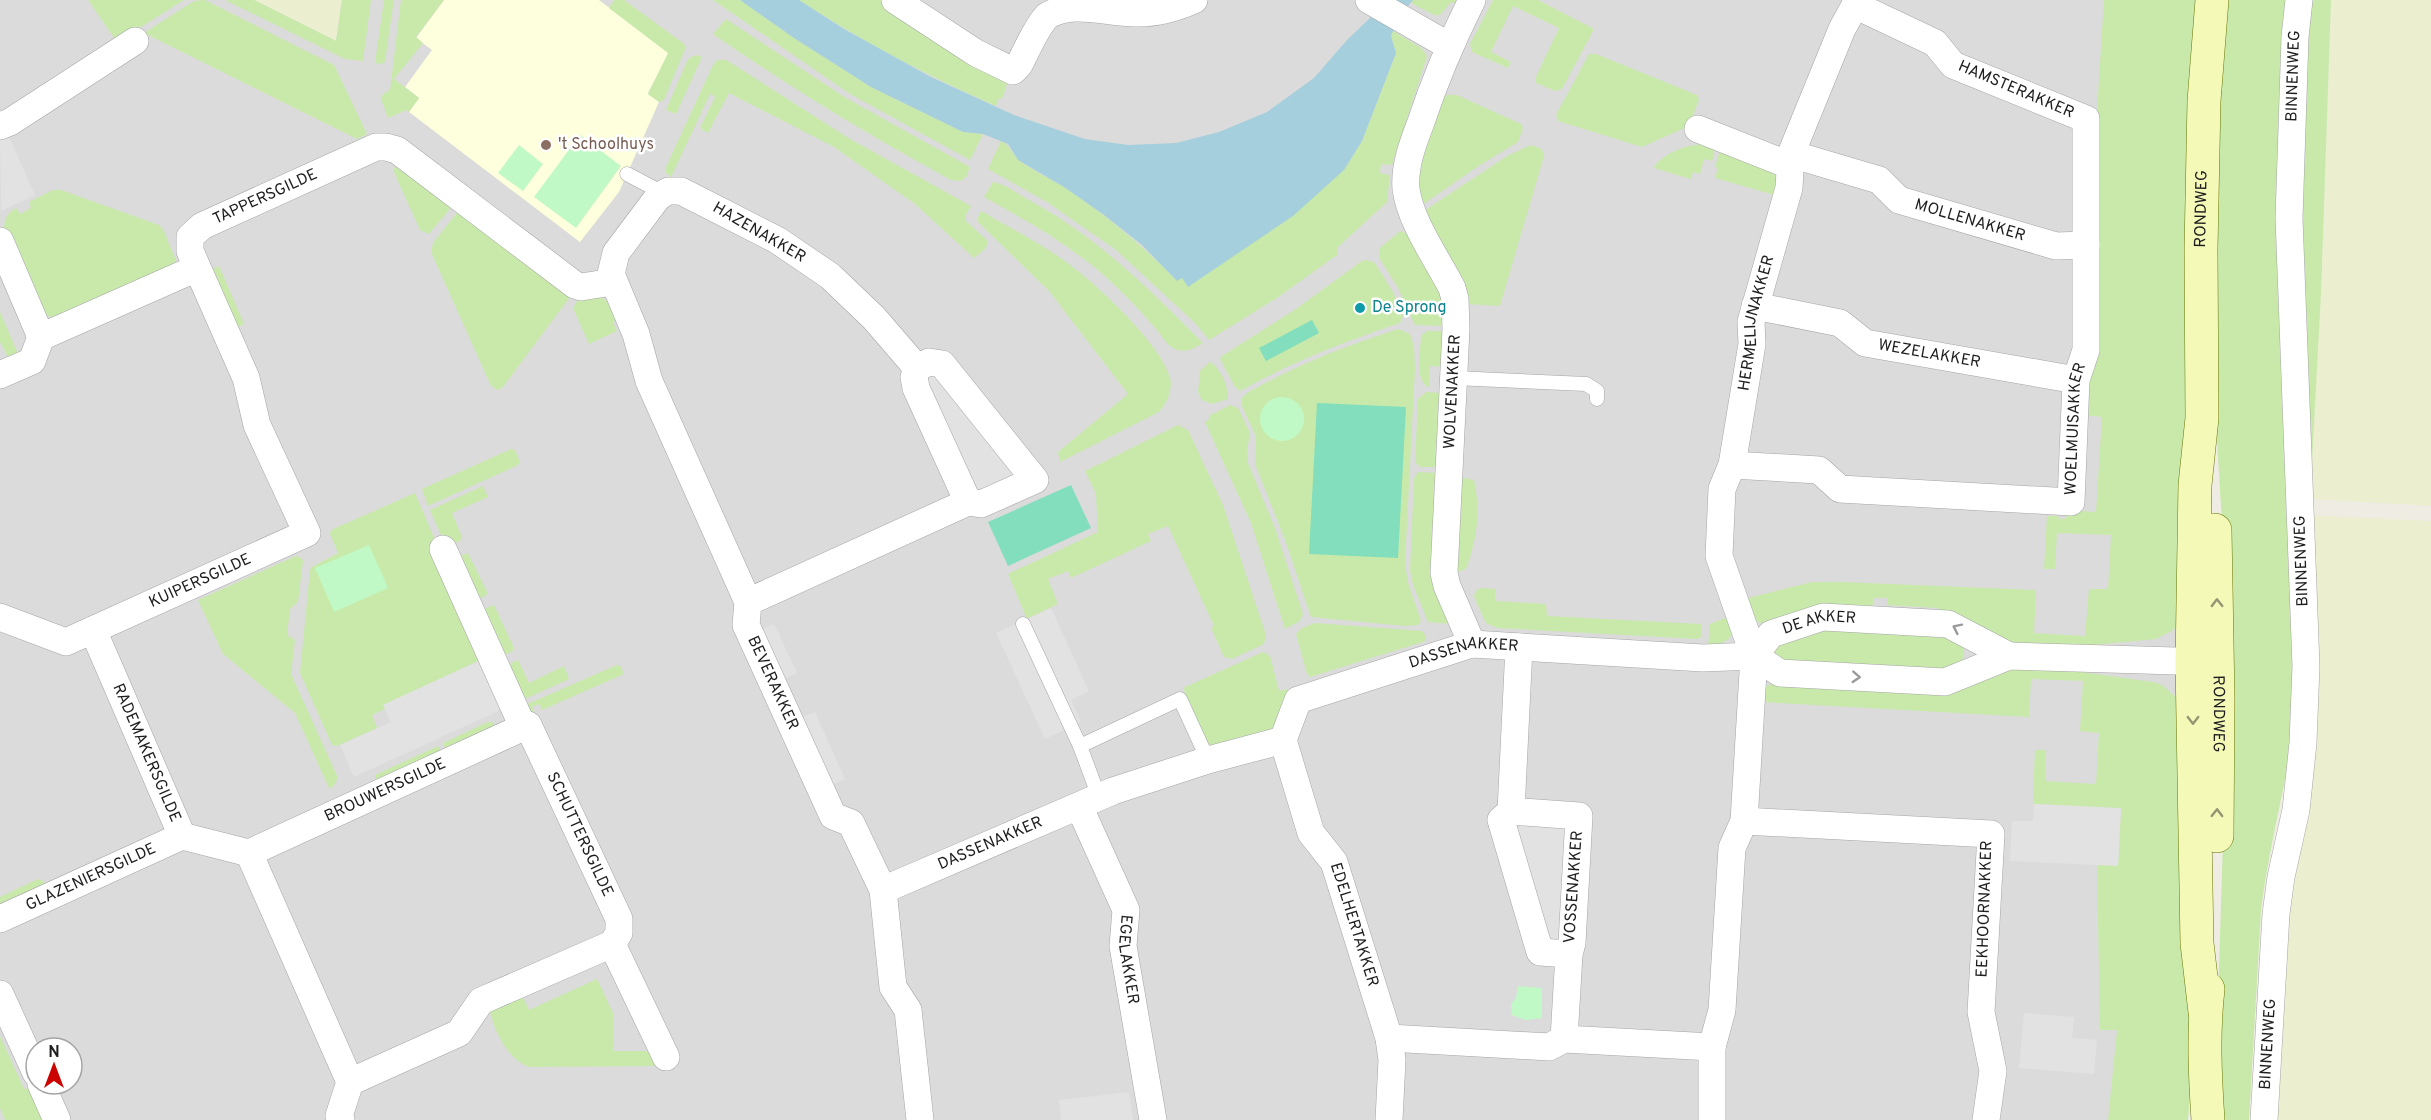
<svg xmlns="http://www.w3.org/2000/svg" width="2431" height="1120" font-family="Overpass,sans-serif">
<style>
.residential{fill:#dcdbdb;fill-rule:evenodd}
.education{fill:#feffdd}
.farmland{fill:#ebeecf}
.grass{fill:#c8e9aa}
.park{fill:#c1f9c6}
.pitch{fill:#82debc}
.parking{fill:#e2e2e2}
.water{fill:#a5cfdc}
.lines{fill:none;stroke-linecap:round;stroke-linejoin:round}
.lane-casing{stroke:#a5a5a5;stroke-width:15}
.street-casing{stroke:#a5a5a5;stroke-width:28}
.secondary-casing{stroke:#677506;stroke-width:34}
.lane{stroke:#fff;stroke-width:14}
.street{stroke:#fff;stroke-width:27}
.secondary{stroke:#f5f9b8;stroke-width:33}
.oneway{stroke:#949673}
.oneway2{stroke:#9a9a9a}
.education-dot{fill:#8d6e63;stroke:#fff;stroke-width:2}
.culture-dot{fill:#0f9aa8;stroke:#fff;stroke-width:2}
.labels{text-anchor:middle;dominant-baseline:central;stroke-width:5;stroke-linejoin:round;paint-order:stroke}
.street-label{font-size:16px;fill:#1e1e1e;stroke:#fff}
.education-label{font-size:16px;fill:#785e54;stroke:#fff;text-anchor:start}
.culture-label{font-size:16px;fill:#0d838f;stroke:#fff;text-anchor:start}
</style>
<rect width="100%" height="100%" fill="#efece4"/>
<path class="residential" d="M0,0h2186l-7,710 -17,410h-2162zM36,1048h36v36h-36z"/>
<polygon class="education" points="444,0 599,0 669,53 648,93 659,102 619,192 580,242 409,112 419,98 405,87 432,50 416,38"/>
<g class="farmland">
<polygon points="254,0 342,0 336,41"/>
<polygon points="2331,0 2431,0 2431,506 2310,499 2321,294"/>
<polygon points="2308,515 2431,521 2431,1120 2270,1120"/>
</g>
<g class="grass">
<polygon points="88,0 184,0 117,42"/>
<polygon points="205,0 334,65 367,134 357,139 144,33 194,1"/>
<polygon points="225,0 254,0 336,41 342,0 371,0 363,61 345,59"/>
<polygon points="384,0 394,0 385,61 382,64 375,63"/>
<polygon points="401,0 444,0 416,37 423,43 394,79 419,98 409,112 406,110 388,118 381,99 383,94 390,90"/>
<polygon points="614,0 624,0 683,43 686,47 664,100 659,102 648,94 668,53 609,8"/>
<polygon points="713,0 740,0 794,38 871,87 963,132 983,134 970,160 850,94"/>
<path d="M799,0h82l21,15 106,66 -6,18 -3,-1 -3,8c-69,-30 -134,-65 -197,-106z"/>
<polygon points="1413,0 1461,0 1459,5 1451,2 1440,15 1434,15 1411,3"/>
<polygon points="1493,0 1538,0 1594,29 1562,89 1555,91 1536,83 1535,79 1559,28 1513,6 1491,52 1511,62 1508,68 1472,52 1470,44"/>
<path d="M2104,0h95l-19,623 -8,8 -16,8 -84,8 -65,-3 -13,-5 -57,-31 -50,-3v-7h-14v6l-6,6 -99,15c-16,-3 -19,-12 -24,-26l68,-17h30l194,8 -2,43 51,3 4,-47h19l3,-54 -54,-2 -2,36h-11l3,-53h11l1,3h6l1,-9 30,2 6,-95 -17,-2 10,-271z"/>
<path d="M2224,0h66l6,720c-10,63 -27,126 -35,190l-12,210h-32l1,-120 6,-192 -1,-269 -6,-99 -3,-178z"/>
<polygon points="2307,0 2331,0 2321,294 2310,499 2295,249"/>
<path d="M726,19l120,79 124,69 -4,10 -5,4 -10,-1c-83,-45 -160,-92 -238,-146z"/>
<path d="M1393,31l28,17 6,8 -35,109 -11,-1 -1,9 10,2 -3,27 -50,46v7l-60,43 -68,42 -14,-17 -79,-73 -69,-48 -59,-33 13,-28c10,5 11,14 19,20 14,11 32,18 47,28 40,27 76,57 109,91l168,-110 18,-29 34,-88 -5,-17z"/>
<polygon points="1589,54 1596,54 1697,95 1699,99 1689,126 1642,147 1558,121 1556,115"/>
<polygon points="696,55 702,57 676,114 666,110 688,59"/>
<polygon points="717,60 726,60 731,63 850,139 971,206 966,215 966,221 988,241 986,248 974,258 915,204 834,147 729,93 708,133 700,128 715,97 710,94 671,177 666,173 666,167 713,65"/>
<polygon points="1447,95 1457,95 1521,124 1523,128 1518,142 1477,167 1422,205 1418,181 1424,150 1443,98"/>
<path d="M1700,139l16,6 -4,16 -8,-2 -4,15 -7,-2 -2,7 -37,-11c4,-11 32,-24 44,-23z"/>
<polygon points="1531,145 1542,149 1544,156 1500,306 1467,304 1424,211 1507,156"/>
<polygon points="1721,147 1779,175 1778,196 1715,178 1718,168 1715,167"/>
<polygon points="399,161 453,205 429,234 420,230 393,170"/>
<path d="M993,182c12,2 25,12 36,18 71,39 118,87 174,143 -10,6 -19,11 -30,5 -8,-4 -12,-14 -18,-20 -15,-18 -31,-34 -48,-50 -37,-33 -80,-57 -123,-81z"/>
<path d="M53,190h8l98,35 4,4 14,34 -123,55 -10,-3 -40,-85c0,-11 3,-17 12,-22l4,6 11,-6 -2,-6z"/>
<polygon points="459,210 570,297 503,387 498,390 491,386 431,252 433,243"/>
<path d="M981,211c33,19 67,36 97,60 26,21 84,75 92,107 3,12 -3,25 -11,34l-99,50 -2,-10 70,-58 -79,-103 -71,-69v-5z"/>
<polygon points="1410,230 1439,286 1446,326 1415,325 1398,288 1380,259 1380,248 1400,231 1405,233"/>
<path d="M1367,260l8,3 18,29 10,24 -3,7c-56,19 -108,39 -160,68l-5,-4 -15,-28 2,-3 74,-47 66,-48z"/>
<polygon points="219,266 244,324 233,329 207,272"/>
<path d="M580,296c26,1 26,1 40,22l-7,4 4,9 -28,13 -16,-36z"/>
<polygon points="0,312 18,354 9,359 0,342"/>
<path d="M1398,329l12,5 4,13 1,22 -10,194 3,20 13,38 -3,4 -13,1 -94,-9 -26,-77 -30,-76 1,-27 -14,-31v-8l5,-5c51,-29 96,-46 151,-64z"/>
<path d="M1427,331h19l-2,36 -14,-1 -1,21c-16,-7 -8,-36 -8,-51z"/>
<path d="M1210,362c10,5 19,26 18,37l-16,5 -10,-4 -4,-8 2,-21z"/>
<polygon points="1426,392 1442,393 1438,467 1420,467 1415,462 1418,399"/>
<polygon points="1230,405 1238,408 1250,433 1247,452 1248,463 1275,528 1303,614 1300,621 1285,629 1251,523 1205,422 1210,419 1209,416"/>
<polygon points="1178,425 1188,430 1223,505 1266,635 1264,644 1232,659 1224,657 1211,628 1214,626 1168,526 1148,534 1151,541 1071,578 1068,571 1048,579 1058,604 1029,618 1026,617 1008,574 1098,532 1096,494 1085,471"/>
<polygon points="511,449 515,450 520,462 518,465 428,506 422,489"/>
<polygon points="1418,472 1438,473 1451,624 1428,622 1413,585 1410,571 1414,478"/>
<path d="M1459,477l15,3c7,32 3,58 -8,89l-10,3z"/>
<polygon points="483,486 488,497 452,513 462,537 461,540 450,546 445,544 430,510"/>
<polygon points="415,493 485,658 383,705 385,709 372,715 377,728 337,746 332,745 300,673 310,570 312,567 338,553 330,534 331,530"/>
<polygon points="468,553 488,594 474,601 454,559"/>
<polygon points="296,556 300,557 303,561 298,602 290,609 287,635 295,640 291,674 338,778 333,787 329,788 295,713 223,654 198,600"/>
<polygon points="1482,588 1495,589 1495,601 1546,604 1547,616 1701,624 1701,637 1697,639 1497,628 1486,623 1475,599 1474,595 1477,590"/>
<polygon points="494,605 513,646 513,651 500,657 476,612"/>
<path d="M1728,617c9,22 1,24 -20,30l2,-23z"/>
<polygon points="1315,623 1422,631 1426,636 1426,641 1310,677 1307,674 1296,634 1302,628"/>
<path d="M1816,626l129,4c20,14 26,20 10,42l-178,-9 -6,-15z"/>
<polygon points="1263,652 1270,656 1279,691 1288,689 1280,721 1272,730 1211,746 1205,739 1183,688"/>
<polygon points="518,660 529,683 564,666 569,679 525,699 503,667"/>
<polygon points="617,665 621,667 624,674 542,710 539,704 532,707 535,714 524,719 523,706"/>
<polygon points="2060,669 2153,682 2162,685 2176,697 2193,1055 2188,1120 2108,1120 2117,1030 2100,1030 2097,865 2118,865 2121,809 2034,804 2033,798 2035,750 2046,750 2045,781 2096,784 2099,733 2080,731 2083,681 2031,679 2029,717 1760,702 1765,687 1773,683 1992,670"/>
<polygon points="488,722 492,722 496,727 447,753 443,743"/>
<polygon points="438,746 442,755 375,781 375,775"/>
<polygon points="38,879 43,881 46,889 0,910 0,897"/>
<path d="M597,979l16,34 1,38h32l4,2 5,13 -125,1c-21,-6 -36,-35 -40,-56l31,-18 8,17z"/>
<polygon points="0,1036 24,1089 36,1085 50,1120 5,1120 0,1108"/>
</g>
<g class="park">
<polygon points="580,135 621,166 576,228 534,197"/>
<polygon points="519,145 543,164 523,191 498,173"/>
<circle cx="1282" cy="419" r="22"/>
<polygon points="369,545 388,588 334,612 315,568"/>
<polygon points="1518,986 1542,988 1542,1018 1525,1020 1512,1015 1511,1004 1516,998"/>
</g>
<g class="pitch">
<polygon points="1312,320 1319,333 1266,361 1259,348"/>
<polygon points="1317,403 1406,407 1398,558 1309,554"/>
<polygon points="1071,485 1091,528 1008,566 988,522"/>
</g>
<g class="parking">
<polygon points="6,130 35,195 1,211 0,133"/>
<polygon points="935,371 1012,472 1013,480 979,495 926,378"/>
<polygon points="1051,608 1089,691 1071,700 1081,722 1045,739 996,633"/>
<polygon points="774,624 797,673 778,682 756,632"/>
<polygon points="485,658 507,707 354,777 340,745 391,722 383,705"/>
<polygon points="815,712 845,779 825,788 795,720"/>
<polygon points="2034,804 2121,808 2118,866 2010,861 2012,821 2033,821"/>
<polygon points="1532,820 1566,824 1563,940 1550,942 1516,827"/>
<polygon points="2024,1013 2074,1017 2072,1038 2097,1040 2094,1074 2019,1068"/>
<polygon points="1129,1092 1133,1120 1061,1120 1059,1100"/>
</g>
<polygon class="water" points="740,0 799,0 844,29 931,77 1014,115 1085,139 1128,145 1176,143 1219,132 1267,112 1314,78 1347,40 1370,18 1383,0 1413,0 1402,13 1393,31 1391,36 1396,53 1362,141 1344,170 1293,216 1188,287 1182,278 1177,281 1142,245 1104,215 1064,187 1018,160 1008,144 983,134 963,132 871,87 794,38"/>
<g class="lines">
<defs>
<g id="lane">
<polyline points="627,174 663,193"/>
<polyline points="1454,378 1586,384 1597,391 1597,399"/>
<polyline points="1023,624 1080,746 1099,797"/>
<polyline points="1080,746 1180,699 1208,760"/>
</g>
<g id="street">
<path d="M895,0l81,53 37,18 6,-6c8,-15 16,-36 28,-49 26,-16 58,-3 88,-3 21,1 41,-5 59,-13"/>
<polyline points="1369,0 1449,46"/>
<polyline points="0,126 10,122 135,41"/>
<polyline points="1698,129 1789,165"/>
<path id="s1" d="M1791,154l88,26 20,20 157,46 30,-1"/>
<polyline points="0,241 41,337"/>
<path id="s2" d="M1755,306l85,17 25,20 211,37"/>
<polyline points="917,368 914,377 916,388 968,502"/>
<polyline points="0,375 32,361 41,337 197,268"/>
<path id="s3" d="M1732,465l87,5 21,19 231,13 5,-122 10,-30v-231l-133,-54 -18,-22 -80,-38"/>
<polyline points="443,549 523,727"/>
<path id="s4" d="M748,602l220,-100 13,2 54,-24 -93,-116 -13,-2 -12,6 -43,-50 -44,-42 -53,-36 -96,-49h-13l-10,6 -42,56 -5,21 25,60 13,47 99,221 -2,23 87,191 18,7 32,67 10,97 15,23 12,110"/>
<path id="s5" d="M0,617l66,25 241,-109 -50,-108 -11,-47 -56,-127v-14l12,-11 174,-79h10l11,3 178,135 6,2 32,-5"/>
<path id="s6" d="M93,630l89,206"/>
<path id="s7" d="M1472,644l-25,-58 -3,-13 12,-244 -1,-30 -3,-11c-15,-29 -42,-67 -46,-99 -2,-23 7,-46 15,-67 14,-42 31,-82 51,-122"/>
<polyline points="1754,656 1780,673 1945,682 2009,656 2210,662"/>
<path id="s8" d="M1754,656l17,-22 52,-17 125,7 61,32"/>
<path id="s9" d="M1283,740l15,-40 174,-56 231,14 51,-2"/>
<path id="s10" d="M1283,740l28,93 23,29 55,176 3,22 -3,60"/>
<path id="s11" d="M1079,806l47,104 -3,36 30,174"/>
<polyline points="1511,811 1579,816 1572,943 1569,954 1540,952 1501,820 1511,811 1519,647"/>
<polyline points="1744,821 1991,834 1981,1012 1993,1071 1986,1120"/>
<polyline points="182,836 249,853"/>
<path id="s12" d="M249,853l279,-128 91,194v14l-7,11 -131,57 -22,32 -109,49"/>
<polyline points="249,853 350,1082 339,1116 341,1120"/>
<path id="s13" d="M883,890l230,-99 95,-31 75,-20"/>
<path id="s14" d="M0,919l182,-83"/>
<polyline points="612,944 666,1057"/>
<polyline points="0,994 36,1073"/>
<polyline points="1389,1038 1549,1047 1564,1039 1712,1047"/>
<polyline points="1564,1039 1569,954"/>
<polyline points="41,1084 57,1120"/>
<path id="s15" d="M1712,1120v-73l10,-37 10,-162 12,-27 10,-165 -35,-100 3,-67 10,-24 20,-121 -1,-22 38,-134 2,-34 51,-125 16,-29"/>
<path id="s16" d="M2264,1120l12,-206 5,-37 15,-67 7,-67 3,-77 -17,-448 6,-181 4,-37"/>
</g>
<g id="secondary">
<path id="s17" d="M2215,530l3,170 -1,136"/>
<path id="s18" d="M2205,1012l-8,-69 -5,-281 3,-177 7,-67 -1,-169 3,-148 8,-101"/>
<path d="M2208,1120c-3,-44 -5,-88 0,-131"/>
</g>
</defs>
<use href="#lane" class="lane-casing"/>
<use href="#street" class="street-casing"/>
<use href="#secondary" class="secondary-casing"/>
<use href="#lane" class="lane"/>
<use href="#street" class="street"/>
<use href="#secondary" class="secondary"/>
</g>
<defs><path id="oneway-chevron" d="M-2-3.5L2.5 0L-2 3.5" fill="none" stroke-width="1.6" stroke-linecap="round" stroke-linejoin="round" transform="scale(1.5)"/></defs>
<g class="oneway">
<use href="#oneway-chevron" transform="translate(2217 603) rotate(-91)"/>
<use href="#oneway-chevron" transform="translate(2193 720) rotate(90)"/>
<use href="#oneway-chevron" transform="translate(2217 813) rotate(-89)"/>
</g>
<g class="oneway2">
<use href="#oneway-chevron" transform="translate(1957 628) rotate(-154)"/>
<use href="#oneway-chevron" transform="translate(1856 677) rotate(3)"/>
</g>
<circle class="education-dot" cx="546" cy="145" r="6"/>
<circle class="culture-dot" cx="1360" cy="308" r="6"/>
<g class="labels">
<g class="street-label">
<text stroke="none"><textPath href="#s16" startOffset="1047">BINNENWEG</textPath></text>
<text transform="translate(2016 90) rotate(23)">HAMSTERAKKER</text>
<text stroke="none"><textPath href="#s5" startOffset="741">TAPPERSGILDE</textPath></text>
<text stroke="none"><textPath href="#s18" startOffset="804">RONDWEG</textPath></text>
<text stroke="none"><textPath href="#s1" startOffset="194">MOLLENAKKER</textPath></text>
<text transform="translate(759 233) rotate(30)">HAZENAKKER</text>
<text stroke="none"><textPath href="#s15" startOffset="812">HERMELIJNAKKER</textPath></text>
<text stroke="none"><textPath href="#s2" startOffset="184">WEZELAKKER</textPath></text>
<text stroke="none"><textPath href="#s7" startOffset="258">WOLVENAKKER</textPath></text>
<text stroke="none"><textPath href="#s3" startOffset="420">WOELMUISAKKER</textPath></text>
<text transform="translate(2302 561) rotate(-92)">BINNENWEG</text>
<text stroke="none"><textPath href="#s5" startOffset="218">KUIPERSGILDE</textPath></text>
<text stroke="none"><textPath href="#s8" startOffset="78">DE AKKER</textPath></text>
<text stroke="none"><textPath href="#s9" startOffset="216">DASSENAKKER</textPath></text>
<text stroke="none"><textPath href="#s4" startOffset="1347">BEVERAKKER</textPath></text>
<text stroke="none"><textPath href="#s17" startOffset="184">RONDWEG</textPath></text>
<text stroke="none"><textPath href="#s6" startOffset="134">RADEMAKERSGILDE</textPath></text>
<text stroke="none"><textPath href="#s12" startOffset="150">BROUWERSGILDE</textPath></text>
<text stroke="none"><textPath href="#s12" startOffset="428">SCHUTTERSGILDE</textPath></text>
<text stroke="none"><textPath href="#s13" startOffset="117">DASSENAKKER</textPath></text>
<text stroke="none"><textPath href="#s14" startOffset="100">GLAZENIERSGILDE</textPath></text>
<text transform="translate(1574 887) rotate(-86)">VOSSENAKKER</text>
<text transform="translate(1985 909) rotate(-88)">EEKHOORNAKKER</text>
<text stroke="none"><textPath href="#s10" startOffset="200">EDELHERTAKKER</textPath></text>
<text stroke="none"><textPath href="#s11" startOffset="164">EGELAKKER</textPath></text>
<text stroke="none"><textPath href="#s16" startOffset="76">BINNENWEG</textPath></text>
</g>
<g class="education-label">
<text x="558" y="145">'t Schoolhuys</text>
</g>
<g class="culture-label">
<text x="1372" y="308">De Sprong</text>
</g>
</g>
<g transform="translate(54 1066)"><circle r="28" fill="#ffffff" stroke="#a5a5a5" stroke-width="1.5"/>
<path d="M0-4.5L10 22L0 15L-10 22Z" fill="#cb0402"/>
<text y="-9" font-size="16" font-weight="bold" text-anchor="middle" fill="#1e1e1e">N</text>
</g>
</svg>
